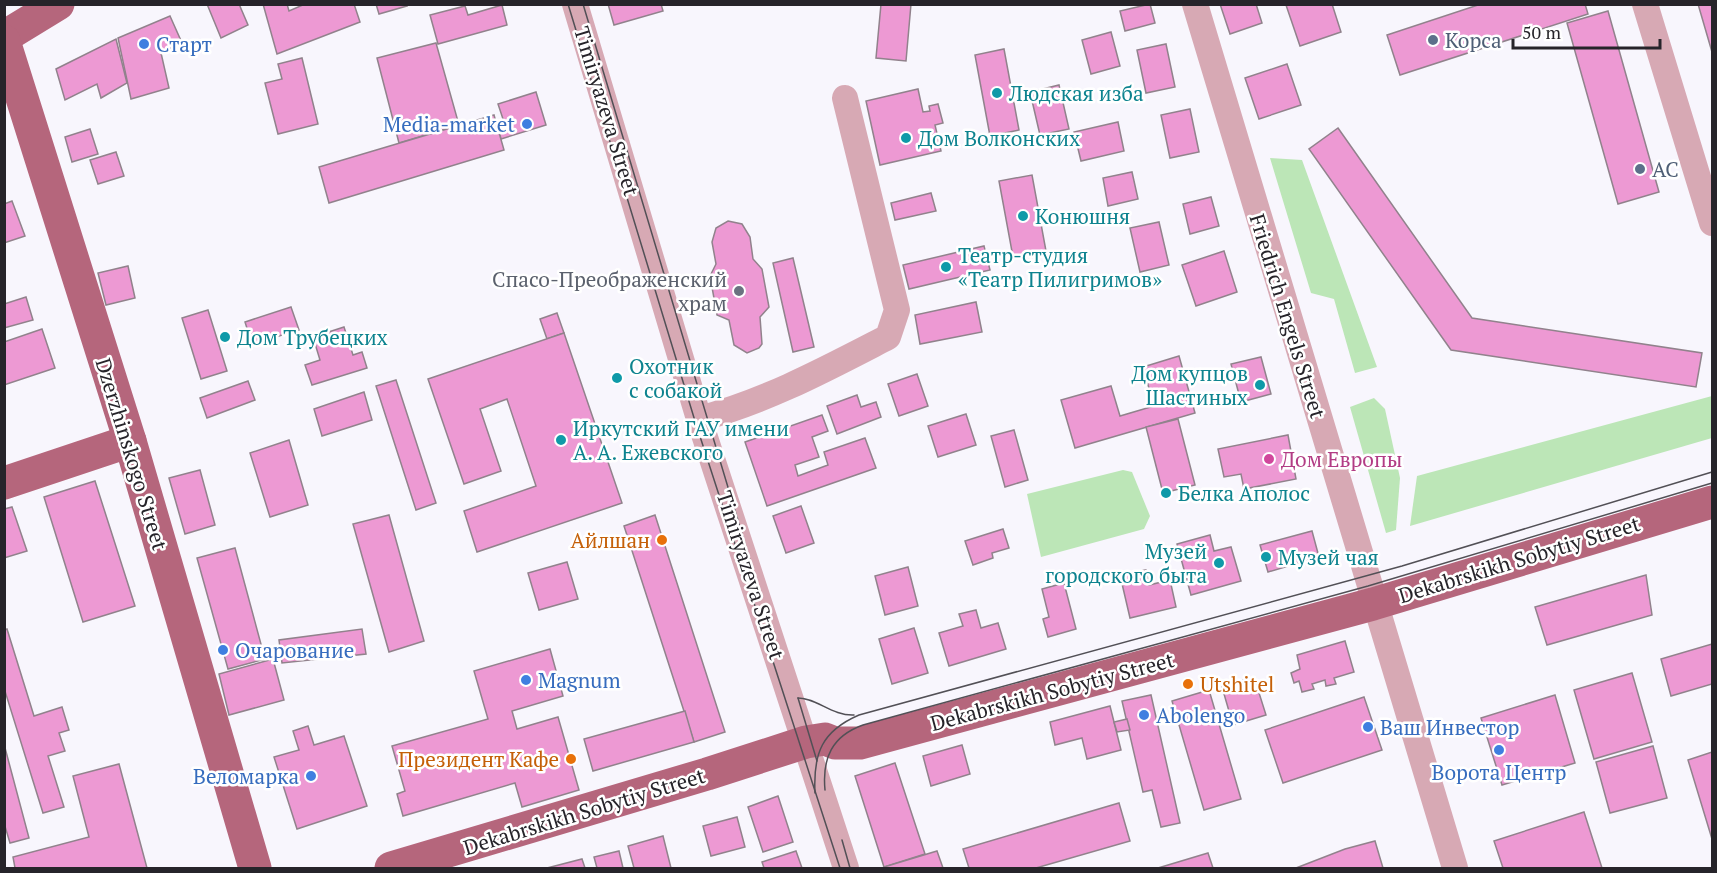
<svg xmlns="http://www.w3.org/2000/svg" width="1717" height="873" font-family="'PT Serif',serif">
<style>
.green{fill:#bce6b7}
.building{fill:#ed99d3;stroke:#91828c;stroke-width:1.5}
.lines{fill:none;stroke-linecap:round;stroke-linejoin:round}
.minor{stroke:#d7a9b4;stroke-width:26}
.major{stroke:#b5667c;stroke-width:33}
.tram{stroke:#525056;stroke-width:1.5}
.service-dot{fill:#5c6f8a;stroke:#fff;stroke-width:2}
.shop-dot{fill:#3f7fe0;stroke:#fff;stroke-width:2}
.culture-dot{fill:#0f9aa8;stroke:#fff;stroke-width:2}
.worship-dot{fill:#6b7280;stroke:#fff;stroke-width:2}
.hotel-dot{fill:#d1479c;stroke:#fff;stroke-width:2}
.food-dot{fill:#e8710a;stroke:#fff;stroke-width:2}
.labels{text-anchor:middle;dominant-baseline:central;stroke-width:5;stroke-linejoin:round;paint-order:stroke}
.service-label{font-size:21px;fill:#4e5e75;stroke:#fff;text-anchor:start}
.shop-label{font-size:21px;fill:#366cbe;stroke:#fff;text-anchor:start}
.culture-label{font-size:21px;fill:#0d838f;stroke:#fff;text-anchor:start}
.street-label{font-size:21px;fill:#26242a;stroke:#fff}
.worship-label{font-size:21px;fill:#5b616d;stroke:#fff;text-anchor:end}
.hotel-label{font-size:21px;fill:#b23c85;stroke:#fff;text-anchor:start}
.food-label{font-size:21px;fill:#c56008;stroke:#fff;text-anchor:end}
</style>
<rect width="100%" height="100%" fill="#f8f6fd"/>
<g class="green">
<polygon points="1270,158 1302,160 1377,367 1355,373 1334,299 1311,293"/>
<polygon points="1712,396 1712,438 1410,526 1417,476"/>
<polygon points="1374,398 1385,409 1400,478 1396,530 1386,533 1350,407"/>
<polygon points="1123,470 1132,472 1150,516 1144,529 1041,557 1027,494"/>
</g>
<g class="building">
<polygon points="207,4 239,4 248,25 221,38"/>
<polygon points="263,4 287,4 289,11 305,4 354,4 360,22 277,54"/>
<polygon points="376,4 406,4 407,6 379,14"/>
<polygon points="608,4 661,4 663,11 614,25"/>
<polygon points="881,4 911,4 906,61 876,58"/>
<polygon points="1150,4 1155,23 1125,31 1120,11"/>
<polygon points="1220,4 1256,4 1262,23 1230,34"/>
<polygon points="1332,4 1341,32 1300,46 1286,5"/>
<polygon points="1481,4 1585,4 1588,14 1400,75 1387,35"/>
<polygon points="1698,4 1712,4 1712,52"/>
<polygon points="502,5 507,25 438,44 430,15 465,6 468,15"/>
<polygon points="1608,11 1659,192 1618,204 1567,23"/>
<polygon points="170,16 182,43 161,53 169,88 131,99 118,38"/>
<polygon points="1111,32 1120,66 1091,74 1082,40"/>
<polygon points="116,39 127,83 101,98 97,84 65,100 56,69"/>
<polygon points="436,43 459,125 399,143 377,58"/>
<polygon points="1166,44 1175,87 1146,93 1137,50"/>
<polygon points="1004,49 1019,130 990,136 975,55"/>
<polygon points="302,58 318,124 278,134 265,83 282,79 278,64"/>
<polygon points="1287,64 1301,105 1259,119 1245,78"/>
<polygon points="1059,85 1069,129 1040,135 1030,92"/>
<polygon points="918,89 923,112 930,111 929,106 938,104 943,123 935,125 941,151 880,165 866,101"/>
<polygon points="536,92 546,125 501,139 497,124 504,122 498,104"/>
<polygon points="1190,109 1199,152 1170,158 1161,115"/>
<polygon points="494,115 504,150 329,203 319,167"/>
<polygon points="1118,122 1124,151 1081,161 1074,132"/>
<polygon points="1338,128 1472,318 1702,353 1696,387 1451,350 1309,149"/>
<polygon points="90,129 98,154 72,162 65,137"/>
<polygon points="116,152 124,176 98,184 90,160"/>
<polygon points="1132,172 1138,199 1108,206 1103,178"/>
<polygon points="1032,175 1046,251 1013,257 999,181"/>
<polygon points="931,193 936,211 895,220 891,203"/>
<polygon points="1211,197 1219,226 1190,234 1183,204"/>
<polygon points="12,201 25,236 4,243 4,204"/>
<polygon points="728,221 742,224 750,237 753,259 762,269 769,307 760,317 762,344 759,348 747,353 734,345 729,320 717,315 710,276 716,264 712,242 716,228"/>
<polygon points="1159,222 1169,265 1140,272 1130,228"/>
<polygon points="984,246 990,270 909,289 903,265"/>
<polygon points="1224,251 1237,292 1196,306 1182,265"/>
<polygon points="793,258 814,347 793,352 773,263"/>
<polygon points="128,266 135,298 106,305 98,273"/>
<polygon points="26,297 33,320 4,328 4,304"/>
<polygon points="976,302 982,332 920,344 915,315"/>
<polygon points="291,307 299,330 252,344 245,322"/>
<polygon points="208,310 227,371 201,379 182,318"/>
<polygon points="557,313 564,333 547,339 540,319"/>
<polygon points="344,327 353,355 362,352 367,368 312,385 305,365 320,360 313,337"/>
<polygon points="42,329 55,368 4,385 4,342"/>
<polygon points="564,333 622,503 477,552 464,511 536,486 507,399 480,409 501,471 464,484 428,379"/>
<polygon points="1179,356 1195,413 1075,448 1061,400 1111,386 1120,416 1154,406 1143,367"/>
<polygon points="1261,357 1271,394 1241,402 1231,364"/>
<polygon points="917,374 928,406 899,416 888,384"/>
<polygon points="396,380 436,503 416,510 376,386"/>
<polygon points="248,381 255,400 207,418 200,398"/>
<polygon points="364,392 372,420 322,436 314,409"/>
<polygon points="857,395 861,407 876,402 881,417 837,434 827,406"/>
<polygon points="966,414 976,445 938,457 928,426"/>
<polygon points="822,415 828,431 812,437 819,457 795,465 798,476 828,465 824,452 865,438 876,468 767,506 745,442"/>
<polygon points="1178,419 1195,485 1163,493 1146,427"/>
<polygon points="1014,430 1028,480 1005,487 991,436"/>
<polygon points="1288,435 1296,479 1244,489 1241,474 1224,477 1218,449"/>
<polygon points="289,440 308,505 270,517 250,453"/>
<polygon points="200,470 215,525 185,534 169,478"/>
<polygon points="95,481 135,606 83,622 44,497"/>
<polygon points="801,506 814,543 786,553 773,516"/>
<polygon points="12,507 27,551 4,558 4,509"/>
<polygon points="389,515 424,641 389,652 353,524"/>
<polygon points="655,515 725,732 694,742 624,526"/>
<polygon points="1003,529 1009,548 992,553 993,558 973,565 965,541"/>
<polygon points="1312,531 1319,557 1268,572 1260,545"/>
<polygon points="1210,535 1214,551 1231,547 1241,581 1191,595 1177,544"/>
<polygon points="235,548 265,659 228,669 197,558"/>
<polygon points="567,562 578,599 539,610 528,573"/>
<polygon points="908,567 918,606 885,615 875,576"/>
<polygon points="1146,570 1149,585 1170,580 1176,607 1130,618 1120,575"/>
<polygon points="1646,575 1652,615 1547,645 1535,607"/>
<polygon points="1064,583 1076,629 1048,637 1043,619 1049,617 1042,589"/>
<polygon points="976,610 981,628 998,623 1006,649 949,666 939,633 963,626 959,614"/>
<polygon points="914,628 928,673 892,684 879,639"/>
<polygon points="7,629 34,716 62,707 69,730 59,733 65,751 48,756 64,807 43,813 4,688 4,630"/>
<polygon points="362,629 366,654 282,663 279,640"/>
<polygon points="1345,641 1354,672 1334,678 1336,684 1326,686 1325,680 1312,684 1314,689 1302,692 1299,681 1294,683 1291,673 1300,669 1297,655"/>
<polygon points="1712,644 1712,684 1671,696 1661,659"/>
<polygon points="550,649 563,696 512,711 517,729 558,717 579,790 522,807 515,783 403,816 397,794 405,791 392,746 488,719 474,671"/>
<polygon points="273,659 284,700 229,715 219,674"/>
<polygon points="1632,673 1652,742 1594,759 1574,690"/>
<polygon points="1254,677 1266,715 1233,725 1222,687"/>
<polygon points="1209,690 1241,799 1204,810 1172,701"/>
<polygon points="1151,695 1180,823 1161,827 1152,790 1143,792 1122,701"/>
<polygon points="1555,695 1575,763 1502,785 1481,718"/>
<polygon points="1364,697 1382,750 1283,783 1265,730"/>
<polygon points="1110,706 1121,750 1087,759 1082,738 1055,745 1050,722"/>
<polygon points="685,711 694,742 593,771 584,739"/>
<polygon points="1127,719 1130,730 1117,732 1114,722"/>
<polygon points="308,726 314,745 344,736 367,806 297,829 274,757 299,750 293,731"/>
<polygon points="4,744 29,838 10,843 4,823"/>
<polygon points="962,745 970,774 931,786 923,756"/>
<polygon points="1653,746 1667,798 1610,813 1596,762"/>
<polygon points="1712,752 1712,839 1688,760"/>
<polygon points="895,763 925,854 884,867 855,776"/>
<polygon points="119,764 147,868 15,868 13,857 89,837 73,776"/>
<polygon points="778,796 793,842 763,852 748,807"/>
<polygon points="1119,803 1130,841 1036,868 969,868 963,849"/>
<polygon points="1584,812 1602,868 1503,868 1494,841"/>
<polygon points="737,817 745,847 711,856 703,826"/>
<polygon points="663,836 671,868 634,868 628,846"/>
<polygon points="1375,841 1383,868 1296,868 1345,849"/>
<polygon points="619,851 623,868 597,868 594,857"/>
<polygon points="796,851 802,868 764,868 762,862"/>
<polygon points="937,851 943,868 885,868 884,867"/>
<polygon points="1208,853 1213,868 1158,868"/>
<polygon points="582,859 585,868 547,868"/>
</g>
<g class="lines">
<g class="minor">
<polyline points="575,4 699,419 846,868"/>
<polyline points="1195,4 1455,868"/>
<polyline points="1645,4 1712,223"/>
<path d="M699,419c68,-18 127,-50 189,-82l9,-27 -52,-212"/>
</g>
<g class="major">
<polyline points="4,37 58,4"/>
<polyline points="4,41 130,441 255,868"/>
<polyline points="4,483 130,441"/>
<polyline points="391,868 707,774 806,742 825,739 835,743 860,743 1373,604 1712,502"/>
</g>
<g class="tram">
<polyline points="568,4 695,421 840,868"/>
<polyline points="583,4 754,574"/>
<polyline points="798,698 817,761"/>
<path d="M798,698c19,0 34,18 56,17"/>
<path d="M825,790c-3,-32 7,-54 38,-65l505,-139 344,-103"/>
<path d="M815,793c-2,-40 7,-62 44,-78l543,-149 310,-94"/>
<polyline points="842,840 850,868"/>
</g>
</g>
<g class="service-dot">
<circle cx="1433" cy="40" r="6"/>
<circle cx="1640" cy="169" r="6"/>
</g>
<g class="shop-dot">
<circle cx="144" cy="44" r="6"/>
<circle cx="527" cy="124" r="6"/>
<circle cx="223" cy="650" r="6"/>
<circle cx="526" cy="680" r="6"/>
<circle cx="1144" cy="715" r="6"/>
<circle cx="1368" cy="727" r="6"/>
<circle cx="1499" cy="750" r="6"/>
<circle cx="311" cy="776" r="6"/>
</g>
<g class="culture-dot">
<circle cx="997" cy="93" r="6"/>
<circle cx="906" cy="138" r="6"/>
<circle cx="1023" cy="216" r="6"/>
<circle cx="946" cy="267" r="6"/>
<circle cx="225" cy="337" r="6"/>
<circle cx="617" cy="378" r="6"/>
<circle cx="1260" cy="385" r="6"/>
<circle cx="561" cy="440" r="6"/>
<circle cx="1166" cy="493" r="6"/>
<circle cx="1266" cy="557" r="6"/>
<circle cx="1219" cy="563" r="6"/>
</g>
<circle class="worship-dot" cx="739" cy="291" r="6"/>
<circle class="hotel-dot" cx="1269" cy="459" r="6"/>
<g class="food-dot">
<circle cx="662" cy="540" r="6"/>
<circle cx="1188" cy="684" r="6"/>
<circle cx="571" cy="759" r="6"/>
</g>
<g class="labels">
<g class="service-label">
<text x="1445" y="40">Корса</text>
<text x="1652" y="169">АС</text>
</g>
<g class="shop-label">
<text x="156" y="44">Старт</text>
<text x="515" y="124" text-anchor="end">Media-market</text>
<text x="235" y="650">Очарование</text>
<text x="538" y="680">Magnum</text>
<text x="1156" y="715">Abolengo</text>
<text x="1380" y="727">Ваш Инвестор</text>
<text x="1499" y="772" text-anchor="middle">Ворота Центр</text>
<text x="299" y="776" text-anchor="end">Веломарка</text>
</g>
<g class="culture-label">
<text x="1009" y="93">Людская изба</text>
<text x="918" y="138">Дом Волконских</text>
<text x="1035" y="216">Конюшня</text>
<text x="958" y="255">Театр-студия<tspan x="958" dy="24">«Театр Пилигримов»</tspan></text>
<text x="237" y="337">Дом Трубецких</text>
<text x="629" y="366">Охотник<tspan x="629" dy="24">с собакой</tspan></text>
<text x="1248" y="373" text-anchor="end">Дом купцов<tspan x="1248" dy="24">Шастиных</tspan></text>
<text x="573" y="428">Иркутский ГАУ имени<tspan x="573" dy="24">А. А. Ежевского</tspan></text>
<text x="1178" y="493">Белка Аполос</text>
<text x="1207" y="551" text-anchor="end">Музей<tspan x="1207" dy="24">городского быта</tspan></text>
<text x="1278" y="557">Музей чая</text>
</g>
<g class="street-label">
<text transform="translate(607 111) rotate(73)">Timiryazeva Street</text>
<text transform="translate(1288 316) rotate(73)">Friedrich Engels Street</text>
<text transform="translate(132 454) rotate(73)">Dzerzhinskogo Street</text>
<text transform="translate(1519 559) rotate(-17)">Dekabrskikh Sobytiy Street</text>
<text transform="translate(751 575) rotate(72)">Timiryazeva Street</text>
<text transform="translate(1052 691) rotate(-15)">Dekabrskikh Sobytiy Street</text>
<text transform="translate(584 811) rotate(-17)">Dekabrskikh Sobytiy Street</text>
</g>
<g class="worship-label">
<text x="727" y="279">Спасо-Преображенский<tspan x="727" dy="24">храм</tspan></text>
</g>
<g class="hotel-label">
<text x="1281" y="459">Дом Европы</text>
</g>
<g class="food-label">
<text x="650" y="540">Айлшан</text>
<text x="1200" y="684" text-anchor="start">Utshitel</text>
<text x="559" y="759">Президент Кафе</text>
</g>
</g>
<rect width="1717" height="873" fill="none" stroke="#26242a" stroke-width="12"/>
<path d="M1513 39v9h147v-9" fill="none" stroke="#26242a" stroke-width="3"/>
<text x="1522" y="39" font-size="18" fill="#26242a" stroke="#ffffff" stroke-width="4.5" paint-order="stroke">50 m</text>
</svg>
